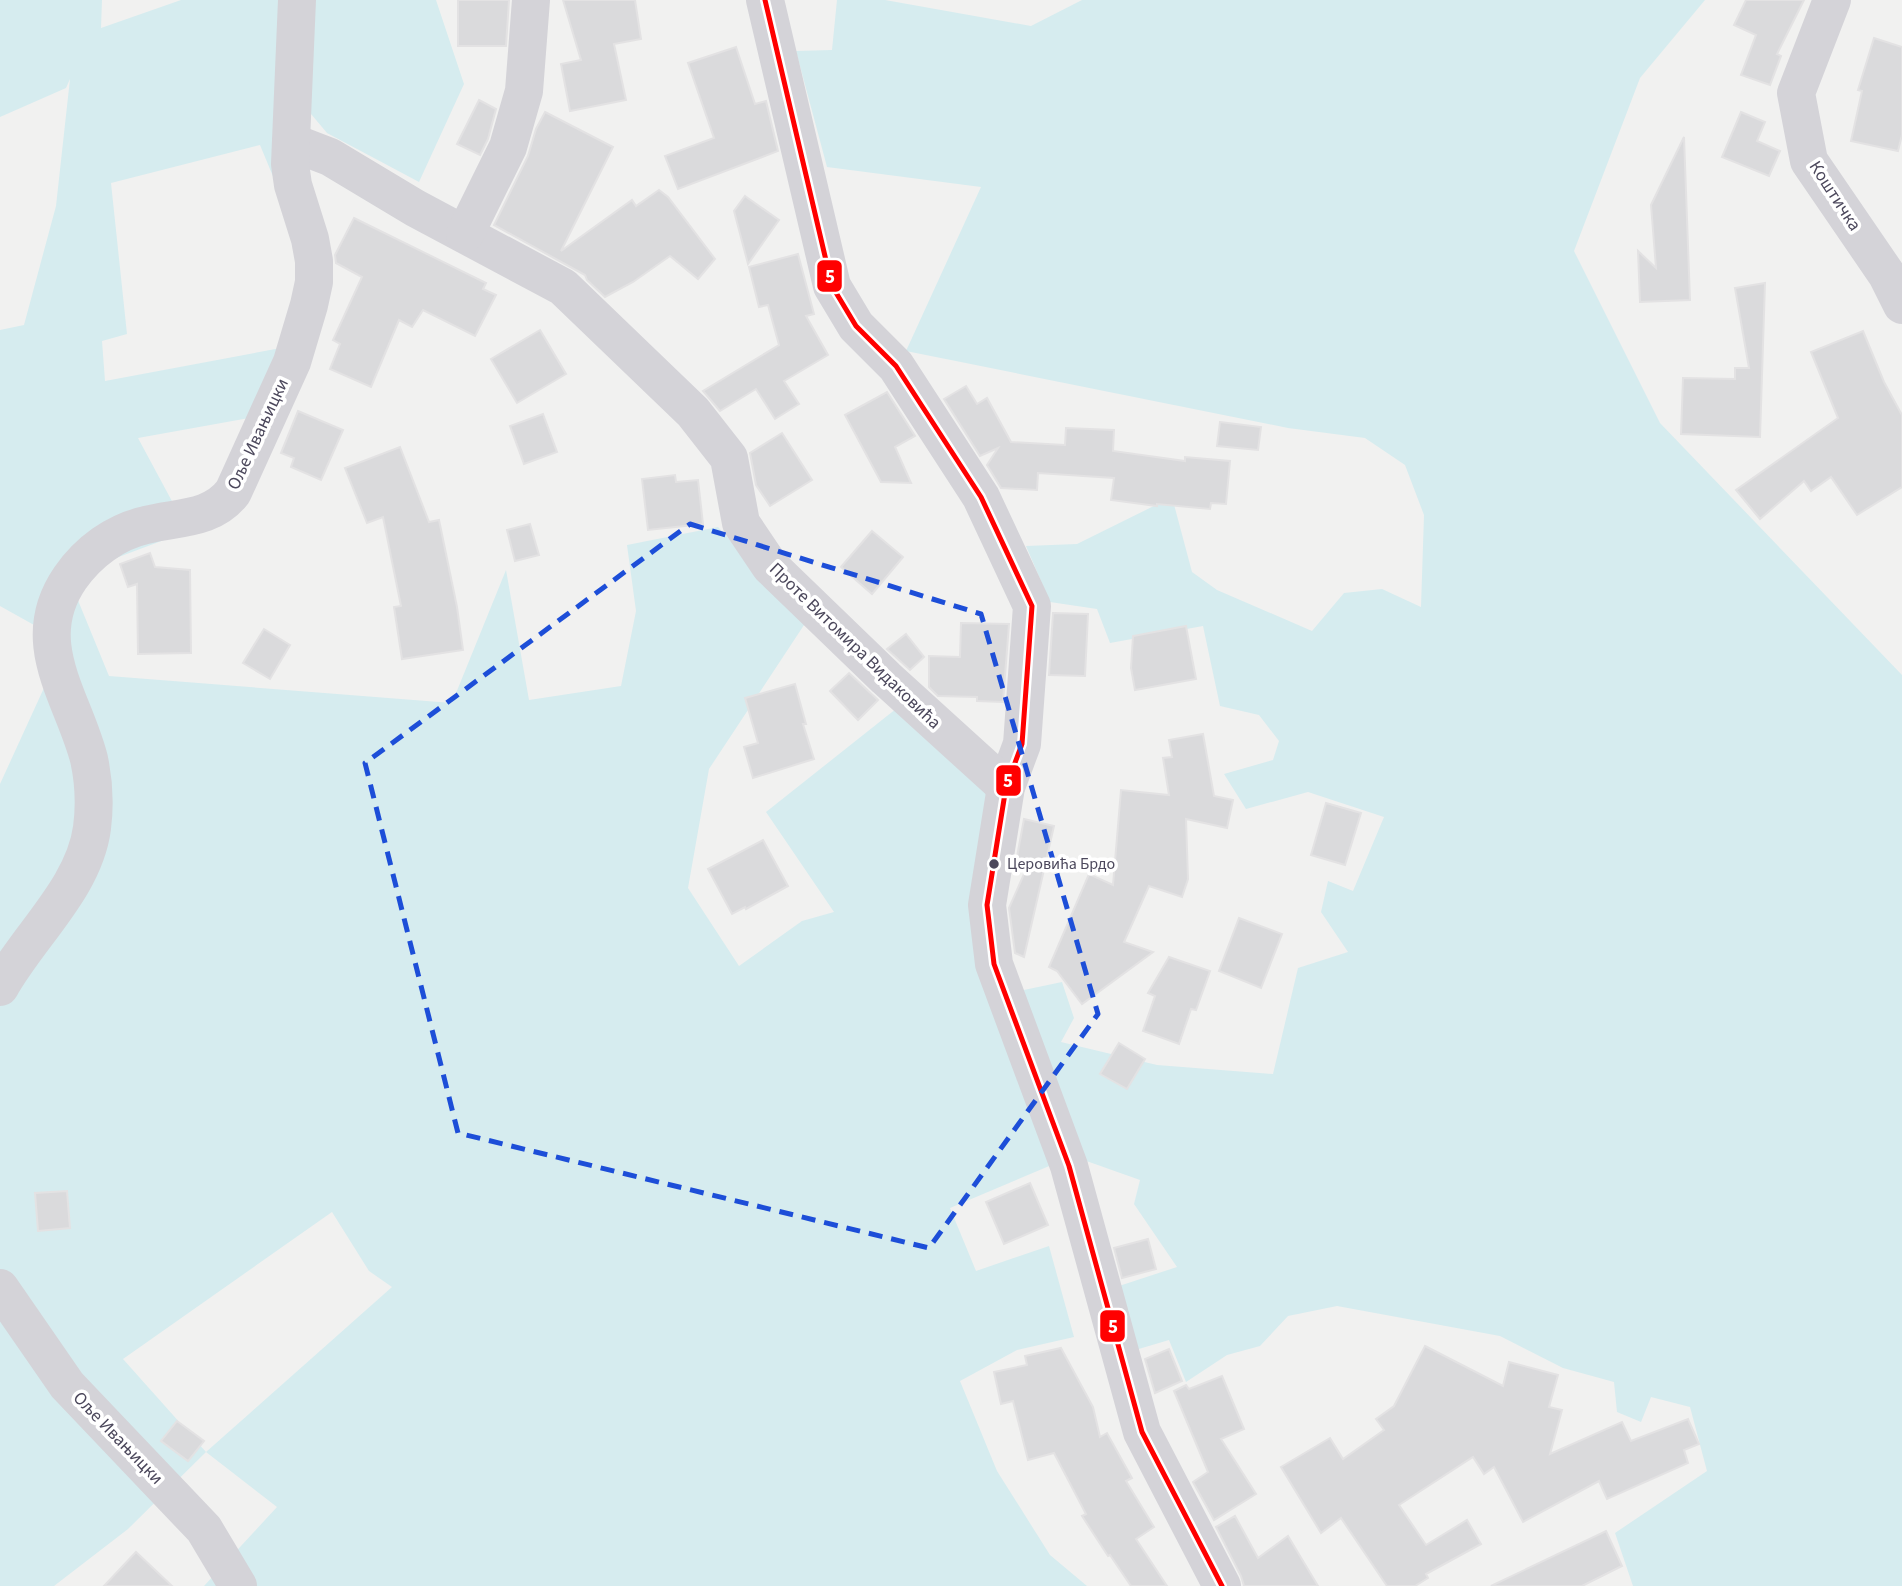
<svg xmlns="http://www.w3.org/2000/svg" width="1902" height="1586" font-family="'Source Sans 3',sans-serif">
<style>
.green{fill:#d6ecef;fill-rule:evenodd}
.building{fill:#dadadc;stroke:#e3e2e3;stroke-width:2}
.lines{fill:none;stroke-linecap:round;stroke-linejoin:round}
.minor{stroke:#d4d3d8;stroke-width:38}
.bus-1-casing{stroke:#fff;stroke-width:10}
.bus-1{stroke:#f00;stroke-width:5}
.marked{fill:none;stroke:#1d4ed8;stroke-width:5;stroke-dasharray:14 9;stroke-linejoin:round}
.bus-dot{fill:#4c485c;stroke:#fff;stroke-width:2.5}
.labels{text-anchor:middle;dominant-baseline:central;stroke-width:7;stroke-linejoin:round;paint-order:stroke}
.bus-label{font-size:16px;fill:#4c485c;stroke:#fff;text-anchor:start}
.street-label{font-size:18px;fill:#4c485c;stroke:#fff}
.line-badge{stroke:#fff;stroke-width:2.5}
.badge-label{font-size:19px;text-anchor:middle;font-weight:bold;fill:#fff}
</style>
<rect width="100%" height="100%" fill="#f1f1f0"/>
<path class="green" d="M0,0h102l-1,28 80,-28h255l28,84 -45,98 -92,-49 -47,-56 19,162 -39,-94 -149,38 16,151 -25,7 3,40 181,-34 -20,68 -128,23 50,93 -120,45 41,100 343,27 54,-133 23,130 92,-14 15,-75 -9,-66 91,-18 88,95 -97,147 -21,119 51,78 63,-45 32,-9 -68,-100 150,-119 82,71 -20,133 41,94 43,-9 12,36 -13,24 96,23 116,9 25,-106 50,-16 -27,-40 7,-31 25,10 31,-74 -76,-25 -62,17 -22,-35 49,-14 6,-19 -20,-26 -39,-9 -17,-80 -93,17 -13,-34 -47,-7 -24,-56 51,-2 95,-47 20,75 25,18 95,41 32,-38 38,-4 39,18 3,-92 -19,-50 -40,-27 -77,-10 -382,-77 75,-164 -154,-20 -31,-116 36,-1 5,-50h48l146,26 51,-26h623l-65,78 -66,173 86,172 242,252v911h-269l-18,-53 92,-62 -17,-64 -39,-10 -10,25 -24,-10 -3,-30 -51,-14 -63,-32 -163,-30 -49,10 -28,30 -33,9 -41,27 -17,-42 -37,11 -16,-64 61,-20 -43,-63 6,-24 -62,-22 -24,6 -104,44 26,63 73,-25 25,91 -57,13 -57,31 37,90 53,84 37,31h-883l73,-79 -71,-55 -78,77 -74,57h-54v-802l49,-107 -15,-52 -34,-19v-276l24,-5 32,-119 14,-127 -4,9 -66,29zM332,1212l37,59 23,16 -186,165 -83,-93z"/>
<g class="building">
<polygon points="458,0 509,0 506,46 458,46"/>
<polygon points="563,0 635,0 641,39 614,44 626,100 570,111 561,64 581,60"/>
<polygon points="1746,0 1804,0 1777,54 1781,56 1770,85 1741,75 1756,35 1734,25"/>
<polygon points="1874,38 1902,47 1902,135 1898,151 1851,141 1862,91 1858,90"/>
<polygon points="736,47 755,104 766,101 778,151 678,189 665,156 714,138 688,63"/>
<polygon points="479,100 496,109 488,139 480,155 457,144"/>
<polygon points="545,112 613,147 561,251 632,200 636,206 659,190 668,197 715,259 698,279 670,256 633,282 605,297 587,280 585,275 494,225 528,156 536,129"/>
<polygon points="1741,112 1765,122 1757,141 1780,151 1769,176 1722,157"/>
<polygon points="1684,137 1690,300 1640,302 1638,251 1656,268 1651,205"/>
<polygon points="745,196 779,220 748,264 734,211"/>
<polygon points="354,218 486,283 483,289 496,295 475,336 423,310 412,327 399,320 371,387 330,369 340,344 333,340 362,277 336,263 335,255"/>
<polygon points="798,254 814,314 806,316 828,355 784,381 799,404 775,419 756,389 720,411 703,391 779,345 768,305 759,307 749,267"/>
<polygon points="1765,283 1760,437 1681,434 1683,378 1735,379 1735,368 1749,368 1735,288"/>
<polygon points="540,330 566,374 517,403 491,359"/>
<polygon points="1863,331 1884,382 1902,415 1902,487 1857,515 1831,477 1811,491 1804,481 1760,519 1736,490 1838,418 1811,352"/>
<polygon points="966,386 977,404 987,398 1011,442 1065,445 1066,428 1114,430 1113,451 1185,461 1185,457 1230,461 1226,504 1211,503 1210,509 1157,504 1157,506 1111,500 1114,478 1038,473 1037,490 1001,488 987,465 998,448 980,456 944,399"/>
<polygon points="887,392 915,436 895,447 911,483 881,482 845,415"/>
<polygon points="298,411 343,430 321,480 291,467 294,458 281,453"/>
<polygon points="543,414 557,452 524,464 510,426"/>
<polygon points="1220,422 1261,427 1258,450 1217,446"/>
<polygon points="782,433 812,480 770,506 756,485 750,453"/>
<polygon points="400,447 429,522 439,520 457,607 463,650 402,659 394,607 401,606 383,517 367,523 345,468"/>
<polygon points="675,475 676,482 698,480 703,524 648,530 642,479"/>
<polygon points="530,524 539,555 515,561 507,530"/>
<polygon points="872,531 903,557 872,594 841,567"/>
<polygon points="150,553 155,567 190,570 191,653 138,654 137,584 128,587 120,564"/>
<polygon points="1053,613 1088,614 1085,676 1049,675"/>
<polygon points="961,623 1009,624 1003,702 977,701 977,697 938,696 929,687 929,656 960,657"/>
<polygon points="1186,626 1196,679 1135,690 1131,668 1133,636"/>
<polygon points="264,629 290,645 270,679 243,663"/>
<polygon points="906,634 924,657 910,670 887,649"/>
<polygon points="849,673 878,700 858,720 830,691"/>
<polygon points="795,684 806,724 803,724 814,759 753,778 744,747 758,743 745,698"/>
<polygon points="1203,734 1214,796 1233,800 1227,828 1186,819 1188,879 1182,897 1149,886 1124,942 1153,952 1082,1004 1057,971 1049,967 1089,874 1113,885 1121,790 1169,795 1163,758 1172,757 1169,740"/>
<polygon points="1326,803 1361,813 1345,865 1311,855"/>
<polygon points="1024,819 1054,826 1024,957 1015,953 1009,908 1028,865 1016,862"/>
<polygon points="763,840 788,886 746,909 745,907 732,914 708,869"/>
<polygon points="1239,918 1282,934 1261,988 1219,971"/>
<polygon points="1169,957 1210,971 1196,1010 1191,1009 1179,1044 1143,1031 1155,996 1148,993"/>
<polygon points="1119,1043 1145,1059 1127,1089 1100,1074"/>
<polygon points="1030,1183 1048,1225 1004,1244 986,1202"/>
<polygon points="67,1191 70,1228 38,1231 35,1193"/>
<polygon points="1148,1239 1156,1269 1122,1278 1114,1248"/>
<polygon points="1425,1346 1503,1386 1509,1362 1558,1375 1549,1407 1562,1410 1550,1454 1622,1422 1631,1441 1688,1419 1699,1444 1684,1450 1688,1463 1607,1499 1599,1481 1523,1522 1494,1467 1484,1474 1473,1457 1399,1505 1426,1545 1467,1520 1481,1544 1426,1574 1428,1578 1415,1586 1387,1586 1341,1518 1321,1533 1281,1467 1330,1438 1343,1459 1384,1430 1376,1419 1394,1406"/>
<polygon points="1061,1348 1093,1407 1100,1437 1107,1433 1132,1478 1126,1481 1154,1527 1136,1539 1167,1586 1131,1586 1110,1555 1108,1556 1082,1516 1086,1514 1054,1453 1028,1460 1013,1401 1001,1404 994,1372 1027,1365 1025,1356"/>
<polygon points="1169,1349 1182,1381 1155,1393 1145,1359"/>
<polygon points="1222,1376 1244,1429 1221,1439 1256,1494 1214,1520 1193,1482 1208,1472 1174,1391 1186,1385 1189,1389"/>
<polygon points="177,1421 204,1441 188,1461 161,1441"/>
<polygon points="1235,1516 1258,1558 1288,1536 1318,1586 1244,1586 1241,1576 1216,1527"/>
<polygon points="1606,1531 1622,1566 1582,1586 1491,1586"/>
<polygon points="136,1552 172,1586 104,1586"/>
</g>
<g class="lines">
<g class="minor">
<polyline points="765,0 832,286 856,326 896,366 981,497 1032,606 1022,744 1006,787 987,905 994,964 1069,1166 1142,1432 1222,1586"/>
<polyline points="1832,0 1796,93 1809,161 1887,275 1902,305"/>
<polyline points="291,142 330,157 415,208 563,287 693,412 729,458 741,523 770,566 886,678 1006,787"/>
<polyline points="465,234 508,147 524,91 531,0"/>
<path d="M0,987c29,-52 84,-99 92,-159 3,-23 2,-46 -3,-69 -16,-62 -63,-117 -19,-181 18,-26 45,-46 76,-53 31,-8 66,-5 87,-33l59,-130 17,-57 5,-23v-21l-4,-22 -17,-54 -3,-21 7,-164"/>
<polyline points="0,1288 67,1385 204,1529 238,1586"/>
</g>
<defs>
<polyline id="bus-1" points="765,0 832,286 856,326 896,366 981,497 1032,606 1022,744 1006,787 987,905 994,964 1069,1166 1142,1432 1222,1586"/>
</defs>
<use href="#bus-1" class="bus-1-casing"/>
<use href="#bus-1" class="bus-1"/>
</g>
<path class="marked" d="M690,524l291,90 117,400 -169,234 -471,-115 -93,-370z"/>
<circle class="bus-dot" cx="994" cy="864" r="6"/>
<g class="labels">
<g class="bus-label">
<text x="1007" y="864">Церовића Брдо</text>
</g>
<g class="street-label">
<text transform="translate(1835 196) rotate(57)">Коштичка</text>
<text transform="translate(258 434) rotate(-65)">Оље Ивањицки</text>
<text transform="translate(855 646) rotate(44)">Проте Витомира Видаковића</text>
<text transform="translate(118 1438) rotate(46)">Оље Ивањицки</text>
</g>
</g>
<g class="line-badge">
<rect x="816" y="259" width="27" height="34" rx="7" fill="#f00"/>
<rect x="995" y="764" width="27" height="33" rx="7" fill="#f00"/>
<rect x="1099" y="1309" width="27" height="34" rx="7" fill="#f00"/>
</g>
<g class="badge-label">
<text x="830" y="283">5</text>
<text x="1008" y="787">5</text>
<text x="1113" y="1333">5</text>
</g>
</svg>
